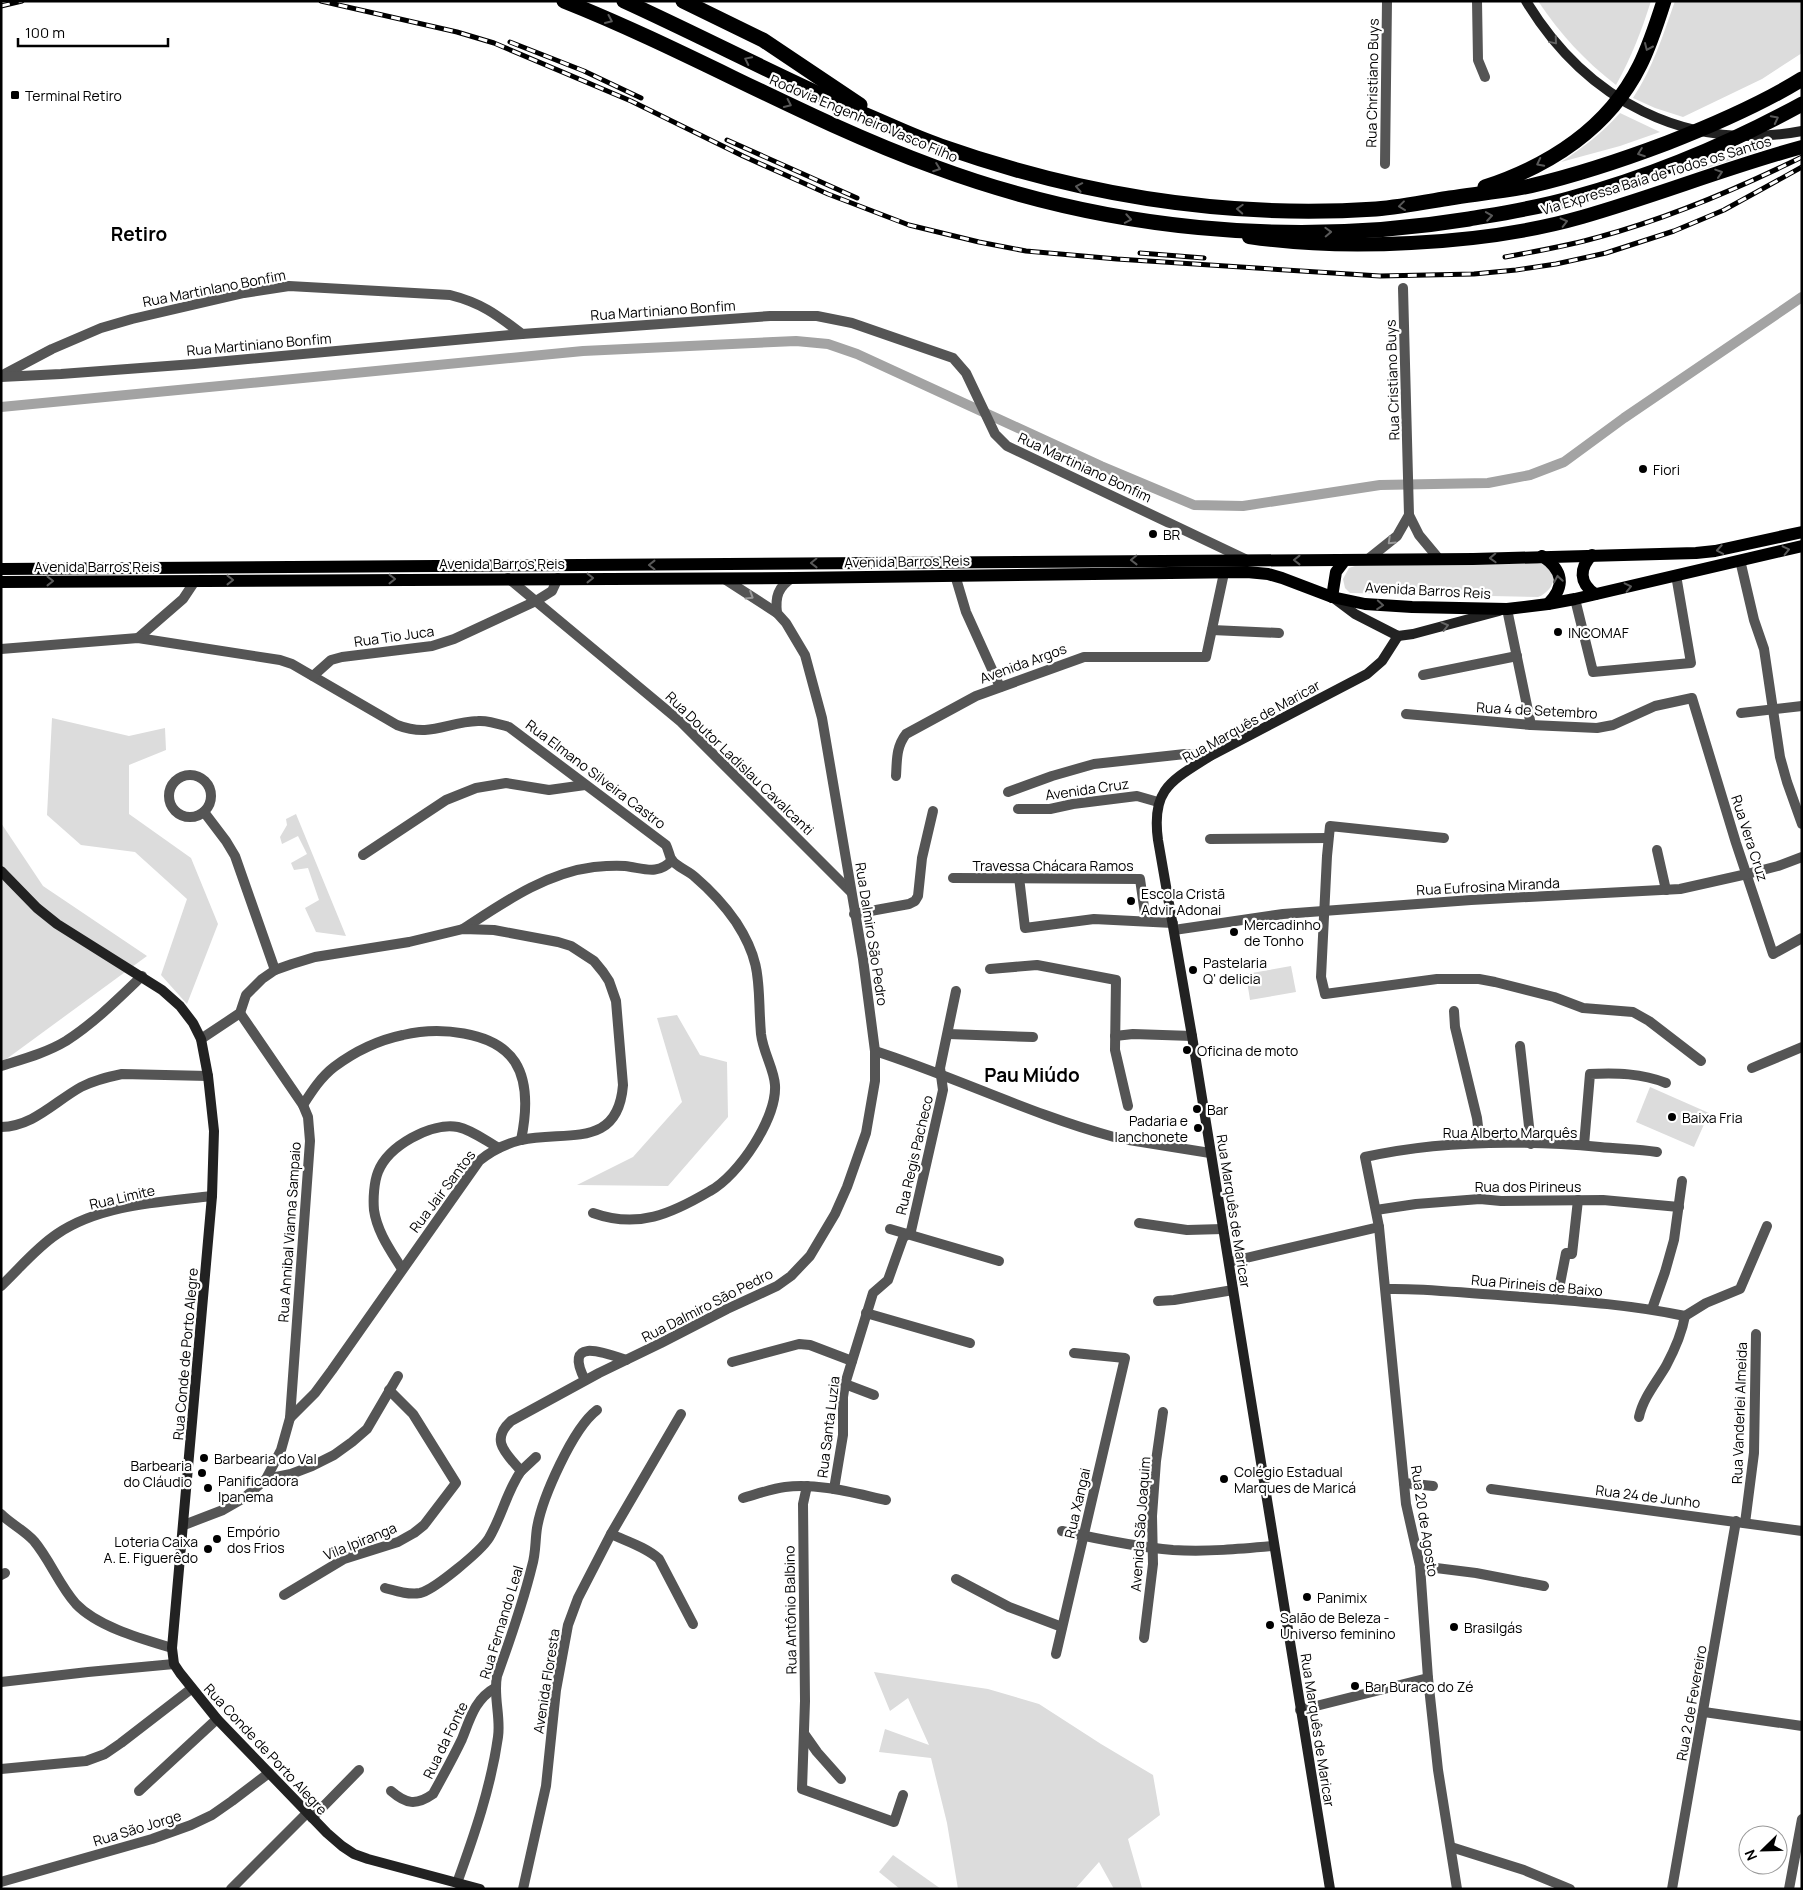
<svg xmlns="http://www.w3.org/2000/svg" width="1803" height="1890" font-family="Manrope,sans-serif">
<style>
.green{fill:#dcdcdc}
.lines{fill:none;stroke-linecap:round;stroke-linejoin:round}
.canal{stroke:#a3a3a3;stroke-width:10}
.minor{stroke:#555;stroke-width:10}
.tertiary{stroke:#555;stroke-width:10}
.secondary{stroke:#222;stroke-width:10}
.primary{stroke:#000;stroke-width:12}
.trunk{stroke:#000;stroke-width:14}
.motorway{stroke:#000;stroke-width:15}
.rail-casing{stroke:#000;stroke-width:5}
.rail{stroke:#fff;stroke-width:3;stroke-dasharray:9;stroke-linecap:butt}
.oneway{stroke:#595959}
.oneway2{stroke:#646464}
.oneway3{stroke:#999}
.poi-dot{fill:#000;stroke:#fff;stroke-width:2}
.labels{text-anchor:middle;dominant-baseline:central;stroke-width:4.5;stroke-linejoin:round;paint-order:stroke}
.street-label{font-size:14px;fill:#000;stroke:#fff}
.poi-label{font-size:14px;fill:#000;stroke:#fff;text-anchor:start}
.district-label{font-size:19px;font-weight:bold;fill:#000;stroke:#fff}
</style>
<rect width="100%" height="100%" fill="#fff"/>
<g class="green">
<path d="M1538,1h113c-10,31 -19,55 -35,84 -31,-24 -56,-51 -78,-84z"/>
<path d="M1675,1h127v52l-40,26 -79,38 -28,-9 -22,-10c20,-30 30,-63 42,-97z"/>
<path d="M1620,113l40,19 -40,14 -59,16c22,-14 42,-30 59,-49z"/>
<polygon points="1774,146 1695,172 1753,147"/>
<path d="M1537,563c24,3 20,26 1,34l-188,-4 -5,-5 -2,-9 6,-11 6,-2z"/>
<polygon points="52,718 129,736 165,728 166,750 129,765 129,814 191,858 218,924 187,1004 161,975 187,899 135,852 81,845 47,815"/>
<polygon points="296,814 346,936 316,932 305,908 319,900 308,868 294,870 291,863 307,854 298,836 282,844 280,837 287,825 286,819"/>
<polygon points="1,823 43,886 147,956 1,1063"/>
<polygon points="1291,966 1296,992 1250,1000 1246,974"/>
<polygon points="677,1015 700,1055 727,1062 728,1117 668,1186 577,1185 633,1157 682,1102 657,1018"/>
<polygon points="1650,1087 1709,1113 1694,1147 1636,1122"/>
<polygon points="874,1672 988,1689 1039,1704 1101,1744 1153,1775 1160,1815 1128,1839 1142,1888 1114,1889 1099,1862 1075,1889 958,1889 947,1823 931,1758 879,1752 885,1729 929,1745 908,1698 890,1711"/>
<polygon points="893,1855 941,1889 900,1889 879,1872"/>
</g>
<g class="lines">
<polyline class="canal" points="1,407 583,351 796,341 828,344 857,354 1101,466 1194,505 1243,506 1380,485 1488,483 1530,475 1564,462 1624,418 1802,297"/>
<g class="minor">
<polyline points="1477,1 1478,60 1485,77"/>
<polyline points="1385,164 1387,1"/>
<polyline points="1403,288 1409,515 1419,535 1439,559"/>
<path d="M1,376l51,-27 49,-21 31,-9 112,-26 45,-7 161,9c32,8 47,20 72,39"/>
<polyline points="1367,560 1397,536 1409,515"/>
<polyline points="1740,560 1754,620 1764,649 1780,757 1787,782 1802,824"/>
<polyline points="955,575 966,612 1000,687"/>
<polyline points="508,578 681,722 851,892"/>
<polyline points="1575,599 1593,672 1691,663 1676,575"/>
<polyline points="1507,609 1531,725"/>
<path d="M777,613c-2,-16 1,-26 15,-35"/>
<polyline points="1212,630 1279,633"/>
<polyline points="138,638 183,599 195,581"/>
<path d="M1,649l137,-11 142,22 12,4 105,61c34,13 49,-3 81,-4 10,-1 21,3 31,6l157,118c2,4 3,9 5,14 4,7 18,12 24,18 14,12 30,29 41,45 28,43 21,64 25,112 2,18 13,35 14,51 2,33 -36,90 -65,106 -39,23 -72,38 -117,22"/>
<polyline points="1423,675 1517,656"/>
<polyline points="313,676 331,660 342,657 432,646 454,639 536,601 552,591 558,578"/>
<polyline points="1741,713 1802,706"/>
<polyline points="1406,714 1531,725 1597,728 1613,725 1655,706 1692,698 1736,843 1773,954 1802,938"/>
<circle cx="190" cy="796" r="21"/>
<path d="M896,776c1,-16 0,-29 10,-42l70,-38 108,-39h122l18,-84"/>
<polyline points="1008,792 1052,776 1094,764 1185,754 1210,756"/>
<polyline points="1018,809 1050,809 1073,804 1137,796 1158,802"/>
<polyline points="204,812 226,841 235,856 275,970"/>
<polyline points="1444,838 1330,826 1327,856 1321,977 1325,994 1437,979 1479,979 1495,982 1554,997 1583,1008 1633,1012 1649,1021 1701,1061"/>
<polyline points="1210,839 1328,838"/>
<polyline points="1657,850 1666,890"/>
<polyline points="363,855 446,800 476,788 506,783 549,790 585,785"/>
<polyline points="1019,877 1025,928 1094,919 1173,923"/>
<polyline points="953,878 1140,879 1146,921"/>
<polyline points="854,914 909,904 915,901 918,896 922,858 933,811"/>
<path d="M463,929c40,-26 82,-56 131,-62 10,-1 21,-2 31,-1 18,2 33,10 47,-6"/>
<polyline points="1174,930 1283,914 1471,900 1680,889 1747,874 1778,866 1802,857"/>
<polyline points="990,969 1037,965 1116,980 1115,1050 1128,1106"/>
<polyline points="1454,1011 1455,1027 1477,1118 1480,1143"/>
<polyline points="240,1013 303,1105 308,1117 310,1141 290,1418 281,1450 266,1479"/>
<polyline points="948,1034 1033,1037"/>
<polyline points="1115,1036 1133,1034 1192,1036"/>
<path d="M201,1039l39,-26 6,-18 16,-16 13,-9 17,-6 23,-7 94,-15 54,-13 31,1 64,12 13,4 23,15 9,11 6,9 7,20 7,84c-5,65 -57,45 -102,55 -16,4 -30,11 -42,21l-147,209 -17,23 -25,25"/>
<polyline points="1520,1046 1531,1144"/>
<path d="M875,1051c81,26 157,64 239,86"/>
<path d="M1,1066c22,-7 45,-13 65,-25 28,-18 52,-42 76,-65"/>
<polyline points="1752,1068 1802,1047"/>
<path d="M303,1105c9,-14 18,-28 31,-38 20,-15 45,-27 69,-32 34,-8 91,-5 112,27 14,22 11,54 6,78"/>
<path d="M1,1127c33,-1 53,-25 80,-40 13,-7 27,-10 41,-13l86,2"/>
<polyline points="1129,1140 1210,1153"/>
<path d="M1584,1145l6,-71c27,-1 51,-1 76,9"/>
<polyline points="1376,1210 1416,1204 1480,1199 1501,1201 1603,1200 1679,1207"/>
<polyline points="1139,1223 1187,1230 1223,1229"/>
<polyline points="890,1229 999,1261"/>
<polyline points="1229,1262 1379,1227"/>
<path d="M402,1269c-11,-18 -25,-37 -28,-59 -1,-11 0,-28 4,-38 10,-26 53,-50 80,-45 14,3 28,14 41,21"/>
<path d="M1,1286c19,-18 35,-38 56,-52 44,-30 105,-32 155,-38"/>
<path d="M1387,1289c37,-1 74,4 111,6 62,5 125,8 187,21"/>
<polyline points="1557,1299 1566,1253 1572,1254 1578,1200"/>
<polyline points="1158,1301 1174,1300 1233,1290"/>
<polyline points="1652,1309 1665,1272 1674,1240 1682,1181"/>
<polyline points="866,1313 970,1343"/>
<polyline points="1685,1316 1706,1303 1740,1289 1767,1226"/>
<polyline points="732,1362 799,1344 810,1345 852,1361"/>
<path d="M585,1380c-22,-43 18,-28 41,-20"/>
<polyline points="845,1384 874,1395"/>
<path d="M1639,1417c4,-19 17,-34 27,-51 8,-15 16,-33 19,-50"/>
<polyline points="521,1471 536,1457"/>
<polyline points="1404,1483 1433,1486"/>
<polyline points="807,1486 803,1504 805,1701 802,1789 894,1822 903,1795"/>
<polyline points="834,1489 843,1435 843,1397 845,1384 873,1293 888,1280 903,1238 911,1231 943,1090 940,1068 956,991"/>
<polyline points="1491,1489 1802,1531"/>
<path d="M743,1498c14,-4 28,-9 42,-11 34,-4 68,6 101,13"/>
<path d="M1,1514c10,10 23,16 33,27 16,19 25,44 42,63 22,23 66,35 96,44"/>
<polyline points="1745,1523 1754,1453 1756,1334"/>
<polyline points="184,1525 223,1510 244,1498 266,1479 291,1474 312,1466 334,1455 352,1442 367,1429 398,1376"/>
<path d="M1062,1531c36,8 74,16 111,19 34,2 67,-1 100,-4"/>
<path d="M611,1534c15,7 35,13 48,25l34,65"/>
<polyline points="1420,1566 1476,1573 1544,1586"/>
<polyline points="1,1575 5,1573"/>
<polyline points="956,1579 1009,1607 1062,1627"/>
<path d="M385,1588c11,3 23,7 35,5 14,-3 61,-42 69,-55 13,-22 18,-47 32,-67 -14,-17 -32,-30 -10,-50l88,-48 62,-30 66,-34 50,-23 14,-10 19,-20 25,-42 12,-27 19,-54 9,-52v-30l-12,-92 -41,-241 -17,-63 -19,-32 -9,-10 -54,-35"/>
<polyline points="284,1595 344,1559 398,1542 414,1533 424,1525 456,1483 413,1414 389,1390"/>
<polyline points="1144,1638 1153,1564 1152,1516 1156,1461 1163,1412"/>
<polyline points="1056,1654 1125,1358 1074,1353"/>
<polyline points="1,1682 88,1672 174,1664"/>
<polyline points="1300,1710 1428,1678"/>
<polyline points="1704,1712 1802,1726"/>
<polyline points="805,1735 817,1752 841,1779"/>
<polyline points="1,1769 86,1761 105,1754 121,1743 191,1689"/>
<polyline points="139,1791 217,1719"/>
<path d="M391,1791c15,13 25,15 42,3 10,-18 20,-36 29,-55 8,-20 13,-40 33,-51"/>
<polyline points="312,1818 359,1770"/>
<polyline points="1451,1847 1524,1870 1570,1889"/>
<polyline points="1,1882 152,1839 191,1825 212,1815 232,1801 269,1773"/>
<path d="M457,1883c17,-47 34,-96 41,-146 3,-20 -5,-41 -1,-61 13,-36 26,-73 35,-110 4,-13 3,-25 5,-38 5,-30 36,-100 60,-118"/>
<polyline points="231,1889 307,1813"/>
<polyline points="523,1889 546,1786 556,1690 568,1625 578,1598 611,1534 681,1414"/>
<path d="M1457,1889l-19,-119 -10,-92 -8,-112 -14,-62 -27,-277 -14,-70c76,-17 157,-17 235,-10 19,2 38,2 57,5"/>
<polyline points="1672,1889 1736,1521"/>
<polyline points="1789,1889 1802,1819"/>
</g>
<polyline class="tertiary" points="1,377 61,374 194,364 522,334 770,316 817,316 852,323 953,358 966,373 995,434 1007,446 1245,559"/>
<g class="secondary">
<path d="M1526,1c60,99 160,152 276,130"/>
<polyline points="1335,599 1355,614 1398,636 1413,634 1499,611"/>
<polyline points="1,871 37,908 57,924 162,990 180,1006 193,1023 201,1039 208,1076 214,1131 212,1196 172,1648 174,1664 180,1673 217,1719 327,1833 342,1846 354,1854 368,1859 480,1889"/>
<path d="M1330,1889l-138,-853 -34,-196c-7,-51 13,-59 52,-84l157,-82 15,-13 16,-25"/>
</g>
<g class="primary">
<path d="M1592,555c-13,13 -13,28 3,39"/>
<path d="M1542,556c21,14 24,30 6,48"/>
<polyline points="1,569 1473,559 1696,553 1715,551 1802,532"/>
<polyline points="1,582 792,578 1247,572 1268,574 1282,578 1332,597 1365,604 1412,607 1507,609 1548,604 1575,599 1802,546"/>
<polyline points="1332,597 1336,572 1345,560"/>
</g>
<path class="trunk" d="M1249,237c54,8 107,9 162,6 58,-3 115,-10 171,-26 74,-21 146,-50 220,-70"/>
<g class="motorway">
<path d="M564,1c126,50 244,120 371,166 170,63 355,81 534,52 35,-6 69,-11 103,-21 80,-22 157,-54 230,-94"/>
<path d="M624,1c79,36 157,77 237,112 27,11 53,24 80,33 142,50 285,73 435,63 25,-2 50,-7 74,-11 27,-4 54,-7 80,-12 47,-11 92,-26 137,-43 46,-18 93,-38 135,-64"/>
<polyline points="683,1 763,40 860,105"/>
<path d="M1485,187c64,-21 124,-59 155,-122 10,-20 17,-42 24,-64"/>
</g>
<defs>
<g id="rail">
<polyline points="321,1 457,32 494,43 631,101 743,156 828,194 909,225 979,242 1026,251 1117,259 1380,276 1474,274 1516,270 1556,264 1606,253 1674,231 1724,210 1802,167"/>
<polyline points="1,6 22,1"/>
<polyline points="510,42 584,71 641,98"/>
<polyline points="727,140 857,198"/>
<polyline points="1140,253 1204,258"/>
<path d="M1505,257c32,-6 63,-11 94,-20 70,-19 138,-48 203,-80"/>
</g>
</defs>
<use href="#rail" class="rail-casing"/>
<use href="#rail" class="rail"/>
</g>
<defs><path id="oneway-chevron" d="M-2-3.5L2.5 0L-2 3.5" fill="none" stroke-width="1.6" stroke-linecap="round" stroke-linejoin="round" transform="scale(1.25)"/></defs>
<g class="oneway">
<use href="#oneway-chevron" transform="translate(609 20) rotate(24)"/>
<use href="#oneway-chevron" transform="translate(1648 47) rotate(114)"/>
<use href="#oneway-chevron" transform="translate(748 60) rotate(-154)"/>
<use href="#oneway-chevron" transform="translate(788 104) rotate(25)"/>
<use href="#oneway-chevron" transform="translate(1775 119) rotate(-27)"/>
<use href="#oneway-chevron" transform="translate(1641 153) rotate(160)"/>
<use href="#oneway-chevron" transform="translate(1540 163) rotate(153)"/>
<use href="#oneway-chevron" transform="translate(937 168) rotate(20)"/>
<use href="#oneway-chevron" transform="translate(1719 173) rotate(-18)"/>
<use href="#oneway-chevron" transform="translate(1079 187) rotate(-169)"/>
<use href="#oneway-chevron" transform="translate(1402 206) rotate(173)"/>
<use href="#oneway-chevron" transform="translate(1240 209) rotate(-177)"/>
<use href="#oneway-chevron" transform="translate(1489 216) rotate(-9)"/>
<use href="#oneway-chevron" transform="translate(1128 219) rotate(10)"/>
<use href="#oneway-chevron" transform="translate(1564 222) rotate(-14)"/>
<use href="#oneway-chevron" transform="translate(1328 232) rotate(-2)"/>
<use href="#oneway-chevron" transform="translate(1720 550) rotate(170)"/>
<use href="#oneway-chevron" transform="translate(1786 550) rotate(-13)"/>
<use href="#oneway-chevron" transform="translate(1493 558) rotate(178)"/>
<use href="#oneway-chevron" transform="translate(1134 560) rotate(179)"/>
<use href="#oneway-chevron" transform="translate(1297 560) rotate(-180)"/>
<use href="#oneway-chevron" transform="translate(814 563) rotate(179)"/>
<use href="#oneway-chevron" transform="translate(652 565) rotate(180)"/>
<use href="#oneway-chevron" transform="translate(590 578)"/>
<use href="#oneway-chevron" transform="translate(392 579)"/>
<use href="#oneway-chevron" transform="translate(1558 579) rotate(-99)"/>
<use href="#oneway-chevron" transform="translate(230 580)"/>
<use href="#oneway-chevron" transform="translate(50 581)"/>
<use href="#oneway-chevron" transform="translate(1628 587) rotate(-13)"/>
<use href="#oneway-chevron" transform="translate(1380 605) rotate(4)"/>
</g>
<g class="oneway2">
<use href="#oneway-chevron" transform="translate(1554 41) rotate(50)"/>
<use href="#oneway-chevron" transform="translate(1445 626) rotate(-14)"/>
</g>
<g class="oneway3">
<use href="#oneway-chevron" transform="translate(1391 541) rotate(136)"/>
<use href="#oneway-chevron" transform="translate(750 596) rotate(32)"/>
</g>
<g class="poi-dot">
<rect x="10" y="90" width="10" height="10" rx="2.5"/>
<circle cx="1643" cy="469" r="5"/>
<circle cx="1153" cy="534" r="5"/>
<circle cx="1558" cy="632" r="5"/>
<circle cx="1131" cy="901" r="5"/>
<circle cx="1234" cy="932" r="5"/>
<circle cx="1193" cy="970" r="5"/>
<circle cx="1187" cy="1050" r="5"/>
<circle cx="1197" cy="1109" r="5"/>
<circle cx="1672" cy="1117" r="5"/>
<circle cx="1198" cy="1128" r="5"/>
<circle cx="204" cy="1458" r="5"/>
<circle cx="202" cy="1473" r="5"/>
<circle cx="1224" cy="1479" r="5"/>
<circle cx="208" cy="1488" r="5"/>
<circle cx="217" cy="1539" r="5"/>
<circle cx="208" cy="1549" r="5"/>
<circle cx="1307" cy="1597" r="5"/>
<circle cx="1270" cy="1625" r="5"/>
<circle cx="1454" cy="1627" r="5"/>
<circle cx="1355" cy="1686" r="5"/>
</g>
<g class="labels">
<g class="street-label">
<text transform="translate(1372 83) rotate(-89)">Rua Christiano Buys</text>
<text transform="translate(864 118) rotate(23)">Rodovia Engenheiro Vasco Filho</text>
<text transform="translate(1656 175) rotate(-17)">Via Expressa Baía de Todos os Santos</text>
<text transform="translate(214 288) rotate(-11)">Rua Martinlano Bonfim</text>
<text transform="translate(663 310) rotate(-4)">Rua Martiniano Bonfim</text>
<text transform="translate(259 344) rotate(-5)">Rua Martiniano Bonfim</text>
<text transform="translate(1392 380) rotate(-92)">Rua Cristiano Buys</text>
<text transform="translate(1085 467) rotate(25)">Rua Martiniano Bonfim</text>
<text transform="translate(907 561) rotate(-1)">Avenida Barros Reis</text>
<text x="502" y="563">Avenida Barros Reis</text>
<text x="97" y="566">Avenida Barros Reis</text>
<text transform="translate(1428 590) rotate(3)">Avenida Barros Reis</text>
<text transform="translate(394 636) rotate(-8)">Rua Tio Juca</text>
<text transform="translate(1023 663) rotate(-20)">Avenida Argos</text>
<text transform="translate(1537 710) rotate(3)">Rua 4 de Setembro</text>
<text transform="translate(1251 721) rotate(-29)">Rua Marquês de Maricar</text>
<text transform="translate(740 763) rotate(44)">Rua Doutor Ladislau Cavalcanti</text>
<text transform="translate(596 774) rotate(37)">Rua Elmano Silveira Castro</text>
<text transform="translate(1087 789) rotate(-8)">Avenida Cruz</text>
<text transform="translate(1750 838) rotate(72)">Rua Vera Cruz</text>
<text x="1053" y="865">Travessa Chácara Ramos</text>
<text transform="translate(1488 886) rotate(-3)">Rua Eufrosina Miranda</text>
<text transform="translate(872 934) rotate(81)">Rua Dalmiro São Pedro</text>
<text x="1510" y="1132">Rua Alberto Marquês</text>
<text transform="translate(914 1155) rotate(-77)">Rua Regis Pacheco</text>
<text x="1528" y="1186">Rua dos Pirineus</text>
<text transform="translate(442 1191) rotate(-53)">Rua Jair Santos</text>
<text transform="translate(122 1197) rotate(-13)">Rua Limite</text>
<text transform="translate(1234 1211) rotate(81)">Rua Marquês de Maricar</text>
<text transform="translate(289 1232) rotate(-86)">Rua Annibal Vianna Sampaio</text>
<text transform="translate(1537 1285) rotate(5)">Rua Pirineis de Baixo</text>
<text transform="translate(707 1305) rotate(-27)">Rua Dalmiro São Pedro</text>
<text transform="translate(185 1354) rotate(-85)">Rua Conde de Porto Alegre</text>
<text transform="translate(1739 1413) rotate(-88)">Rua Vanderlei Almeida</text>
<text transform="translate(828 1427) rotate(-83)">Rua Santa Luzia</text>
<text transform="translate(1648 1496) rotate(7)">Rua 24 de Junho</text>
<text transform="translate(1077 1503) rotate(-77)">Rua Xangai</text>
<text transform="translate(1425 1521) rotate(81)">Rua 20 de Agosto</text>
<text transform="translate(1140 1524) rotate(-86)">Avenida São Joaquim</text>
<text transform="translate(360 1541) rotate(-22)">Vila Ipiranga</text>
<text transform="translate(790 1610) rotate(-91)">Rua Antônio Balbino</text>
<text transform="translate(501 1622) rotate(-73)">Rua Fernando Leal</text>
<text transform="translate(546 1681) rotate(-81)">Avenida Floresta</text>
<text transform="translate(1691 1703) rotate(-80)">Rua 2 de Fevereiro</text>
<text transform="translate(1318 1730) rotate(81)">Rua Marquês de Maricar</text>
<text transform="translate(445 1740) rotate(-64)">Rua da Fonte</text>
<text transform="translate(266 1749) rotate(47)">Rua Conde de Porto Alegre</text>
<text transform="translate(137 1828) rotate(-17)">Rua São Jorge</text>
</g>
<g class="poi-label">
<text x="25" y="95">Terminal Retiro</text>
<text x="1653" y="469">Fiori</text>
<text x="1163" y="534">BR</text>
<text x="1568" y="632">INCOMAF</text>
<text x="1141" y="893">Escola Cristã<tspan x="1141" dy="16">Advir Adonai</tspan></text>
<text x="1244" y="924">Mercadinho<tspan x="1244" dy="16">de Tonho</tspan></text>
<text x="1203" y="962">Pastelaria<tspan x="1203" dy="16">Q' delicia</tspan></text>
<text x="1197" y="1050">Oficina de moto</text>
<text x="1207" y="1109">Bar</text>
<text x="1682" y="1117">Baixa Fria</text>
<text x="1188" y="1120" text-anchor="end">Padaria e<tspan x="1188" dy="16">lanchonete</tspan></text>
<text x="214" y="1458">Barbearia do Val</text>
<text x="192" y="1465" text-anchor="end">Barbearia<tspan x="192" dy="16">do Cláudio</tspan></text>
<text x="1234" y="1471">Colégio Estadual<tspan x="1234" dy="16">Marques de Maricá</tspan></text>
<text x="218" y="1480">Panificadora<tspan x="218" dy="16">Ipanema</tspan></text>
<text x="227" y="1531">Empório<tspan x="227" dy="16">dos Frios</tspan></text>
<text x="198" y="1541" text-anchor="end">Loteria Caixa<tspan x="198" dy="16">A. E. Figuerêdo</tspan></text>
<text x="1317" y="1597">Panimix</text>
<text x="1280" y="1617">Salão de Beleza -<tspan x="1280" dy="16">Universo feminino</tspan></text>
<text x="1464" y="1627">Brasilgás</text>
<text x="1365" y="1686">Bar Buraco do Zé</text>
</g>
<g class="district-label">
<text x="139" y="234">Retiro</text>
<text x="1032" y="1075">Pau Miúdo</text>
</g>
</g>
<rect width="1803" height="1890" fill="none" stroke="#000000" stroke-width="5"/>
<g transform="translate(1763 1850) rotate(247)"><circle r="24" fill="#ffffff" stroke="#999999"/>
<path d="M0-4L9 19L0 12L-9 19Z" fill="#000000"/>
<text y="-8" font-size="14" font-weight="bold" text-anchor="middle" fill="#000000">N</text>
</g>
<path d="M18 38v8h150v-8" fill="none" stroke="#000000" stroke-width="2.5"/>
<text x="25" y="38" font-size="15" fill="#000000" stroke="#ffffff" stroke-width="4" paint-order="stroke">100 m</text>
</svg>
